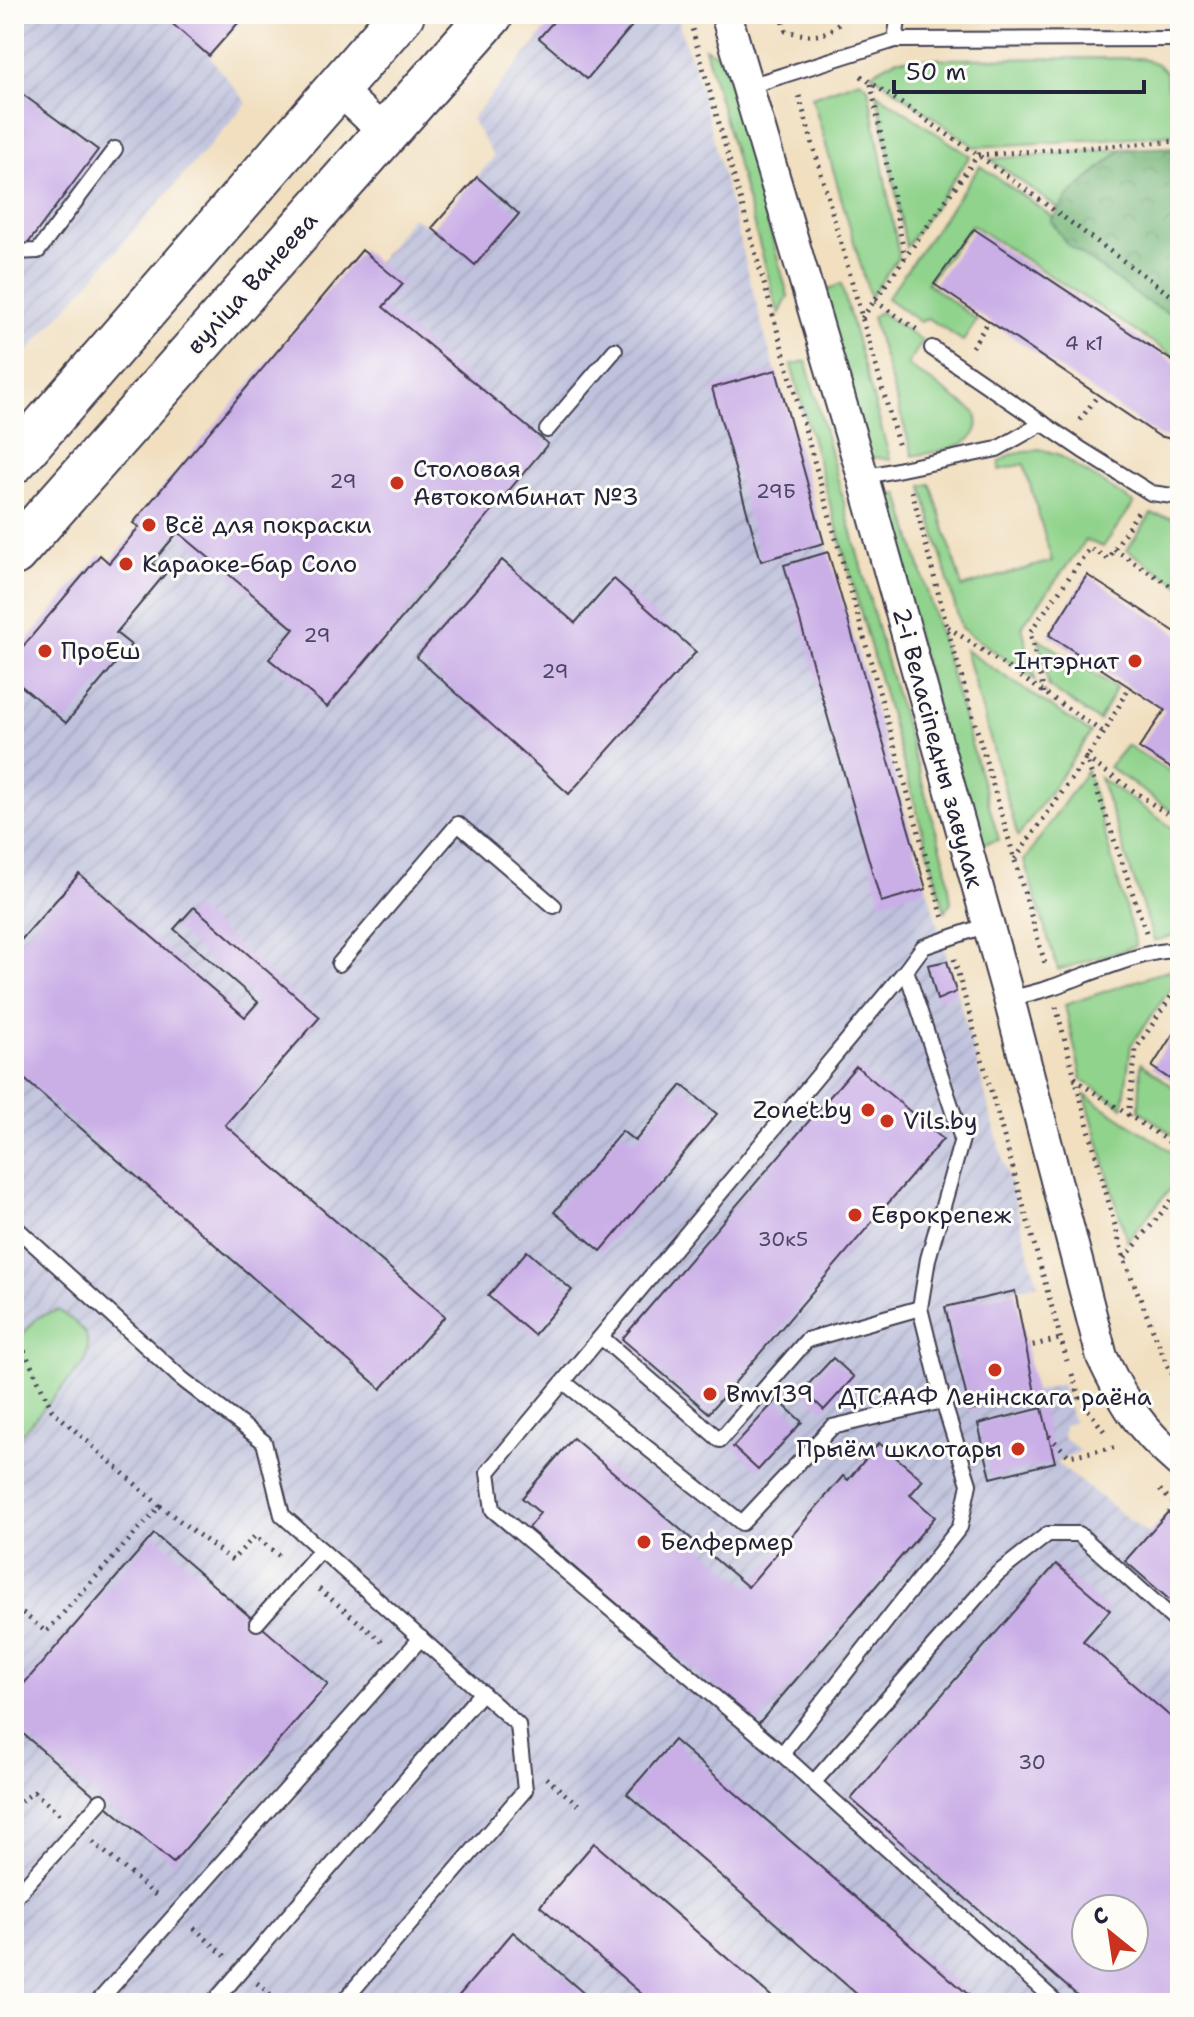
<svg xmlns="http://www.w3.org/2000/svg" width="1194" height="2017" font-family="'Shantell Sans',sans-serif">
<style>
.industrial{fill:url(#industrial-furrows);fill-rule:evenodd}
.grass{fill:#90d38c;stroke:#597a64;stroke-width:2}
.forest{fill:url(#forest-crowns);stroke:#4b6c5a;stroke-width:2}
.building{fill:#caafe7;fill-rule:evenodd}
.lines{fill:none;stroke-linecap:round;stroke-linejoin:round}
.lane-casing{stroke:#413e4f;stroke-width:18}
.street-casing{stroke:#413e4f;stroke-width:34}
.primary-casing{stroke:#413e4f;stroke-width:48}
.path{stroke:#413e4f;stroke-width:5;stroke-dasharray:2 6;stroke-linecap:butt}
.lane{stroke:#fff;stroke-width:14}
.street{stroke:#fff;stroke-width:30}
.primary{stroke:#fff;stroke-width:44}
.poi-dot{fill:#c8321e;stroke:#fdfcf7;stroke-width:3}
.labels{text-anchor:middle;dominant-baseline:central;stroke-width:6;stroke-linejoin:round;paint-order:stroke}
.number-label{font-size:20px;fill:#4c4566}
.street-label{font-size:24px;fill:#22223b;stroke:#fdfcf7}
.poi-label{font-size:24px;fill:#22223b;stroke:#fdfcf7;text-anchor:start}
</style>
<defs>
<pattern id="industrial-furrows" width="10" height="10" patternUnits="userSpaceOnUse" patternTransform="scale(2)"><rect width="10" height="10" fill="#c0c2dd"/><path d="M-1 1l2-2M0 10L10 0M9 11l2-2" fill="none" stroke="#a5a6bf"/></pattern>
<pattern id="forest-crowns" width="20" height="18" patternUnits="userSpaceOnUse" patternTransform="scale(2)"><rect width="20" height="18" fill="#74b578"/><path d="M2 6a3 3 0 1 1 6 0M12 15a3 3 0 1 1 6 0" fill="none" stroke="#5f9364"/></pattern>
</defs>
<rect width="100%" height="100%" fill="#fdfcf7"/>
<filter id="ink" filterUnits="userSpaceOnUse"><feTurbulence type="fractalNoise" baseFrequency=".0125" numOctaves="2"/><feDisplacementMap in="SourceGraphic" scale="16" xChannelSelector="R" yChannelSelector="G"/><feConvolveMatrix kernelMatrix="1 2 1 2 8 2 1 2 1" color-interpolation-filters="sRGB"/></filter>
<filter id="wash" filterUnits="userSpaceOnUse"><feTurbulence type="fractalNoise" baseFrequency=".006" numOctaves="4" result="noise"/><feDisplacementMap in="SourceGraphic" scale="32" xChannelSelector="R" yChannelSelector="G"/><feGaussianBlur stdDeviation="1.8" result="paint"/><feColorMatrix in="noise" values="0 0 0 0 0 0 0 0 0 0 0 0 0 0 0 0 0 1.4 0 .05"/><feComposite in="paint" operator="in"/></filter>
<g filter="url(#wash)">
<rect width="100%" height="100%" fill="#f1dfc0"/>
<g class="industrial">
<polygon points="14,14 246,14 209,56 247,103 14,367"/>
<path d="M560,14h117l6,24 12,31 68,260 179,610 96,345 -93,23 25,104 91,-27 12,37 -9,5 -1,11 17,14 -24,12 92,71 32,-11v480h-1166v-1346l86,-102 10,8 29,-36 -6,-4 229,-273 15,13 35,-46 20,11 62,-71 -23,-38zM1086,1909h48v48h-48z"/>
</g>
<g class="grass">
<polygon points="705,48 723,58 788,296 779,315"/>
<polygon points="1140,58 1157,64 1166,72 1167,88 1180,88 1180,134 975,147 871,73 897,59"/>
<polygon points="860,80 868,87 899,256 870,297 812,97"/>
<polygon points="877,93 970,156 906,247"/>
<polygon points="1122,149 1066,199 1059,209 990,159"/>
<path d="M980,166l73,51 -2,4c42,37 79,71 129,98v41l-208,-135 -45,58 50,37 -14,21 -35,-23 -8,4 -33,-24z"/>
<polygon points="841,284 890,459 870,457 825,309 828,289"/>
<path d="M880,312l43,29 -16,24 68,47c15,36 -40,39 -62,44l-41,-139z"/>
<polygon points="806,361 883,649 946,865 951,902 945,911 791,365"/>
<polygon points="1039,449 1057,454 1134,503 1103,547 1086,540 1022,626 1035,680 961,628 922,486 930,484 933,490 962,587 1052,561 1024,464 999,470 1000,461 1010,455"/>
<polygon points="899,494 999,840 974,846 882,508 892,495"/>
<polygon points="1151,514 1180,519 1180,585 1127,550"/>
<polygon points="1038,638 1116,688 1099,721 1049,687"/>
<polygon points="965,650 1091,733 1018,837"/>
<polygon points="1127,745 1180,778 1180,817 1109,767"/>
<polygon points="1087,770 1136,946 1058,970 1024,861"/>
<polygon points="1100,778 1180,833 1180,934 1154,941"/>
<polygon points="1174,968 1180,969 1180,975 1131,1045 1123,1107 1082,1080 1065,1005"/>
<polygon points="1141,1063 1180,1092 1180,1140 1139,1110"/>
<polygon points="1085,1095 1180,1157 1180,1177 1127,1241"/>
<path d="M58,1310c23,16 36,23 27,52l-71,80v-98l24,-27z"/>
</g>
<polygon class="forest" points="1180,147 1180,319 1144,300 1066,243 1051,221 1066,199 1122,149"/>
<g id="blocks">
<g class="building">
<polygon points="171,14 246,14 209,56 167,19"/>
<polygon points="560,14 642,14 587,79 539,38"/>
<polygon points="14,88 98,150 26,246 14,236"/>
<polygon points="477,177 519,214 475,265 432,228"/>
<polygon points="974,229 1180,366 1180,441 1159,436 934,284"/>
<polygon points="362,250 403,284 383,307 548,444 327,707 269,659 294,629 178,532 152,563 165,574 116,633 131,645 66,723 14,680 14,657 100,555 109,563 139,527 133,523"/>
<polygon points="776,370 824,543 761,561 712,388"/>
<polygon points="828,552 926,889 881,902 784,565"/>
<polygon points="502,560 575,623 614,579 696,652 569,794 416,657"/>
<polygon points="1087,575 1180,635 1180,774 1139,748 1165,710 1049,635"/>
<polygon points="79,874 245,1017 258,1002 174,929 194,907 320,1017 225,1125 445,1316 381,1389 14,1070 14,948"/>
<polygon points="947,961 956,992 937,1000 928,965"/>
<polygon points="1180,1023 1180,1086 1152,1067"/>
<polygon points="856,1066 943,1139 709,1413 622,1339"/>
<polygon points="682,1085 717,1114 601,1251 554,1212 622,1131 635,1141"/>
<polygon points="527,1251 572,1290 534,1335 488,1296"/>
<polygon points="1015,1291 1035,1393 970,1411 945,1307"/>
<polygon points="833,1358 854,1377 824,1410 803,1390"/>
<polygon points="777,1399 802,1422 758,1470 733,1447"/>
<polygon points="1042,1408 1055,1462 991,1478 978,1424"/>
<polygon points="573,1438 748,1587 843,1476 848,1480 879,1443 923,1480 910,1495 935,1517 758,1724 528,1528 540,1513 522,1498"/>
<polygon points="1168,1512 1180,1523 1180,1609 1125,1561"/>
<polygon points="154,1534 328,1684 173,1863 14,1726 14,1695"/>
<path d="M1056,1564l54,46 -27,31 97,84v278h-94l-235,-204zM1086,1909h48v48h-48z"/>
<polygon points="674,1740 978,2003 867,2003 627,1794"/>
<polygon points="594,1843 779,2003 652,2003 540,1906"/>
<polygon points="513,1932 595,2003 460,2003 456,1999"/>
</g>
</g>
</g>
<g filter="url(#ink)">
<use href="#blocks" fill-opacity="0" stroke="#413e4f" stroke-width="2"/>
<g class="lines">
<defs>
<g id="lane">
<polyline points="895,40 899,14"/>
<polyline points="746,87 895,40 1180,39"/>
<polyline points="14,252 38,251 115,149"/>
<polyline points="932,348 1082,450 1151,493 1180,497"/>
<polyline points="547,430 615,350"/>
<polyline points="863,477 997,449 1043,423"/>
<polyline points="987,925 923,947 906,970 488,1472 493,1510 782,1754 1057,2003"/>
<polyline points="339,964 458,824 554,906"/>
<path d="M1009,999c14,-4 29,-7 43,-12 26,-8 107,-44 128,-35"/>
<polyline points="14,1226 182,1379 264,1442 282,1515 518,1725 525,1790 342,2003"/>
<polyline points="602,1338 720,1440 807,1340 920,1308"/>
<polyline points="565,1383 742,1523 832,1427 943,1401"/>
<polyline points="257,1623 321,1550"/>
<polyline points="782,1754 960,1527 969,1484 943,1401 920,1308 928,1259 962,1139 906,970"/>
<polyline points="814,1782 997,1574 1048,1534 1079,1534 1180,1625"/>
<polyline points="14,1898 101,1801"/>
<polyline points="97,2003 421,1638"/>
<polyline points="213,2003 482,1692"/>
</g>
<g id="street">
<path d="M726,14l137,463 146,522 93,358c23,48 37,71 78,106"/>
<polyline points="336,87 386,134"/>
</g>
<g id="primary">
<polyline points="14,461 402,14"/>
<polyline points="14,553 491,14"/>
</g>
</defs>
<use href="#lane" class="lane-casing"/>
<use href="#street" class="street-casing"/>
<use href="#primary" class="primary-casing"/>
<g class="path">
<polyline points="688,14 943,918"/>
<path d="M781,14l5,17c30,7 40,8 61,-17"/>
<polyline points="861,76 978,155 1180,302"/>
<polyline points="871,84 905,258"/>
<polyline points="799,96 899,447"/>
<polyline points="875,301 919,331"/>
<polyline points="862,318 978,155 1180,141"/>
<polyline points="972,347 989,321"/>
<polyline points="1080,420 1098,395"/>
<polyline points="912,491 947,627 1046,967"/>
<polyline points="1114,549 1180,592"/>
<polyline points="948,627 1104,733"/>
<polyline points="1044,693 1030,632 1090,548 1108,559 1138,512"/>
<polyline points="1015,859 1104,733 1130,686"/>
<polyline points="1146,932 1086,758 1180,823"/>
<polyline points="954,959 1067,1361"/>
<polyline points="1056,1007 1124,1259 1169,1369 1180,1385"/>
<polyline points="1074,1079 1180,1149"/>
<polyline points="1128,1116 1136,1049 1180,983"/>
<polyline points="1125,1258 1180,1190"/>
<polyline points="14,1329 52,1410 160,1506 46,1632 14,1606"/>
<polyline points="1025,1347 1060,1339"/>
<polyline points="1072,1374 1080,1399 1104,1431"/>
<polyline points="1049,1436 1069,1456 1118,1447"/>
<polyline points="1160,1490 1180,1509"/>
<polyline points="160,1506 232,1560 255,1536 283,1559"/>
<polyline points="319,1589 385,1644"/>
<polyline points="546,1778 581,1807"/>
<polyline points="14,1806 34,1792 61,1815"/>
<polyline points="93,1842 159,1898"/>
<polyline points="194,1928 225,1956"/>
<polyline points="257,1983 281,2003"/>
</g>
<use href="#lane" class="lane"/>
<use href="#street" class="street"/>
<use href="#primary" class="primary"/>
</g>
</g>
<g class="poi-dot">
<circle cx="397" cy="483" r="8"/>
<circle cx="149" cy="525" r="8"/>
<circle cx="126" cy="564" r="8"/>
<circle cx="45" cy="651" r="8"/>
<circle cx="1135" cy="661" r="8"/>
<circle cx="868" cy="1110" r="8"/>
<circle cx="887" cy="1121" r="8"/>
<circle cx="855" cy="1215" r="8"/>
<circle cx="995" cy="1370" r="8"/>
<circle cx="710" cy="1394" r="8"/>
<circle cx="1018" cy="1449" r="8"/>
<circle cx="644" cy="1542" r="8"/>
</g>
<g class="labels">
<g class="number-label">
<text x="1084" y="343">4 к1</text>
<text x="343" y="481">29</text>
<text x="776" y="491">29Б</text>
<text x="317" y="635">29</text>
<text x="555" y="671">29</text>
<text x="783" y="1239">30к5</text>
<text x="1032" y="1762">30</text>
</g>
<g class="street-label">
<text transform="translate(252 283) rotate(-48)">вуліца Ванеева</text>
<text transform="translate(938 748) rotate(75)">2-і Веласіпедны завулак</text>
</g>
<g class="poi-label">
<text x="413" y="469">Столовая<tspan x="413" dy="28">Автокомбинат №3</tspan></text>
<text x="165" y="525">Всё для покраски</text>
<text x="142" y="564">Караоке-бар Соло</text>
<text x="61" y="651">ПроЕш</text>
<text x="1119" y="661" text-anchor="end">Інтэрнат</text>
<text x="852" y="1110" text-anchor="end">Zonet.by</text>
<text x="903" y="1121">Vils.by</text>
<text x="871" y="1215">Еврокрепеж</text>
<text x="726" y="1394">Bmv139</text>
<text x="995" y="1397" text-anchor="middle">ДТСААФ Ленінскага раёна</text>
<text x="1002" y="1449" text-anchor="end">Прыём шклотары</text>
<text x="660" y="1542">Белфермер</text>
</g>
</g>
<rect width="1194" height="2017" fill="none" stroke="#fdfcf7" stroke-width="48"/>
<g transform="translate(1110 1933) rotate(330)"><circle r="38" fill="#fdfcf7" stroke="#a5a5ac" stroke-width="2"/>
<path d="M0-6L14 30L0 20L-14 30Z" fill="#c8321e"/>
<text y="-12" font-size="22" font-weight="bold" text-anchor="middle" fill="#22223b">С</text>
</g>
<path d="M894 80v12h250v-12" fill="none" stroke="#22223b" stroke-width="4"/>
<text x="906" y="80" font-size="24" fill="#22223b" stroke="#fdfcf7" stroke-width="6" paint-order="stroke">50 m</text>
</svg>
